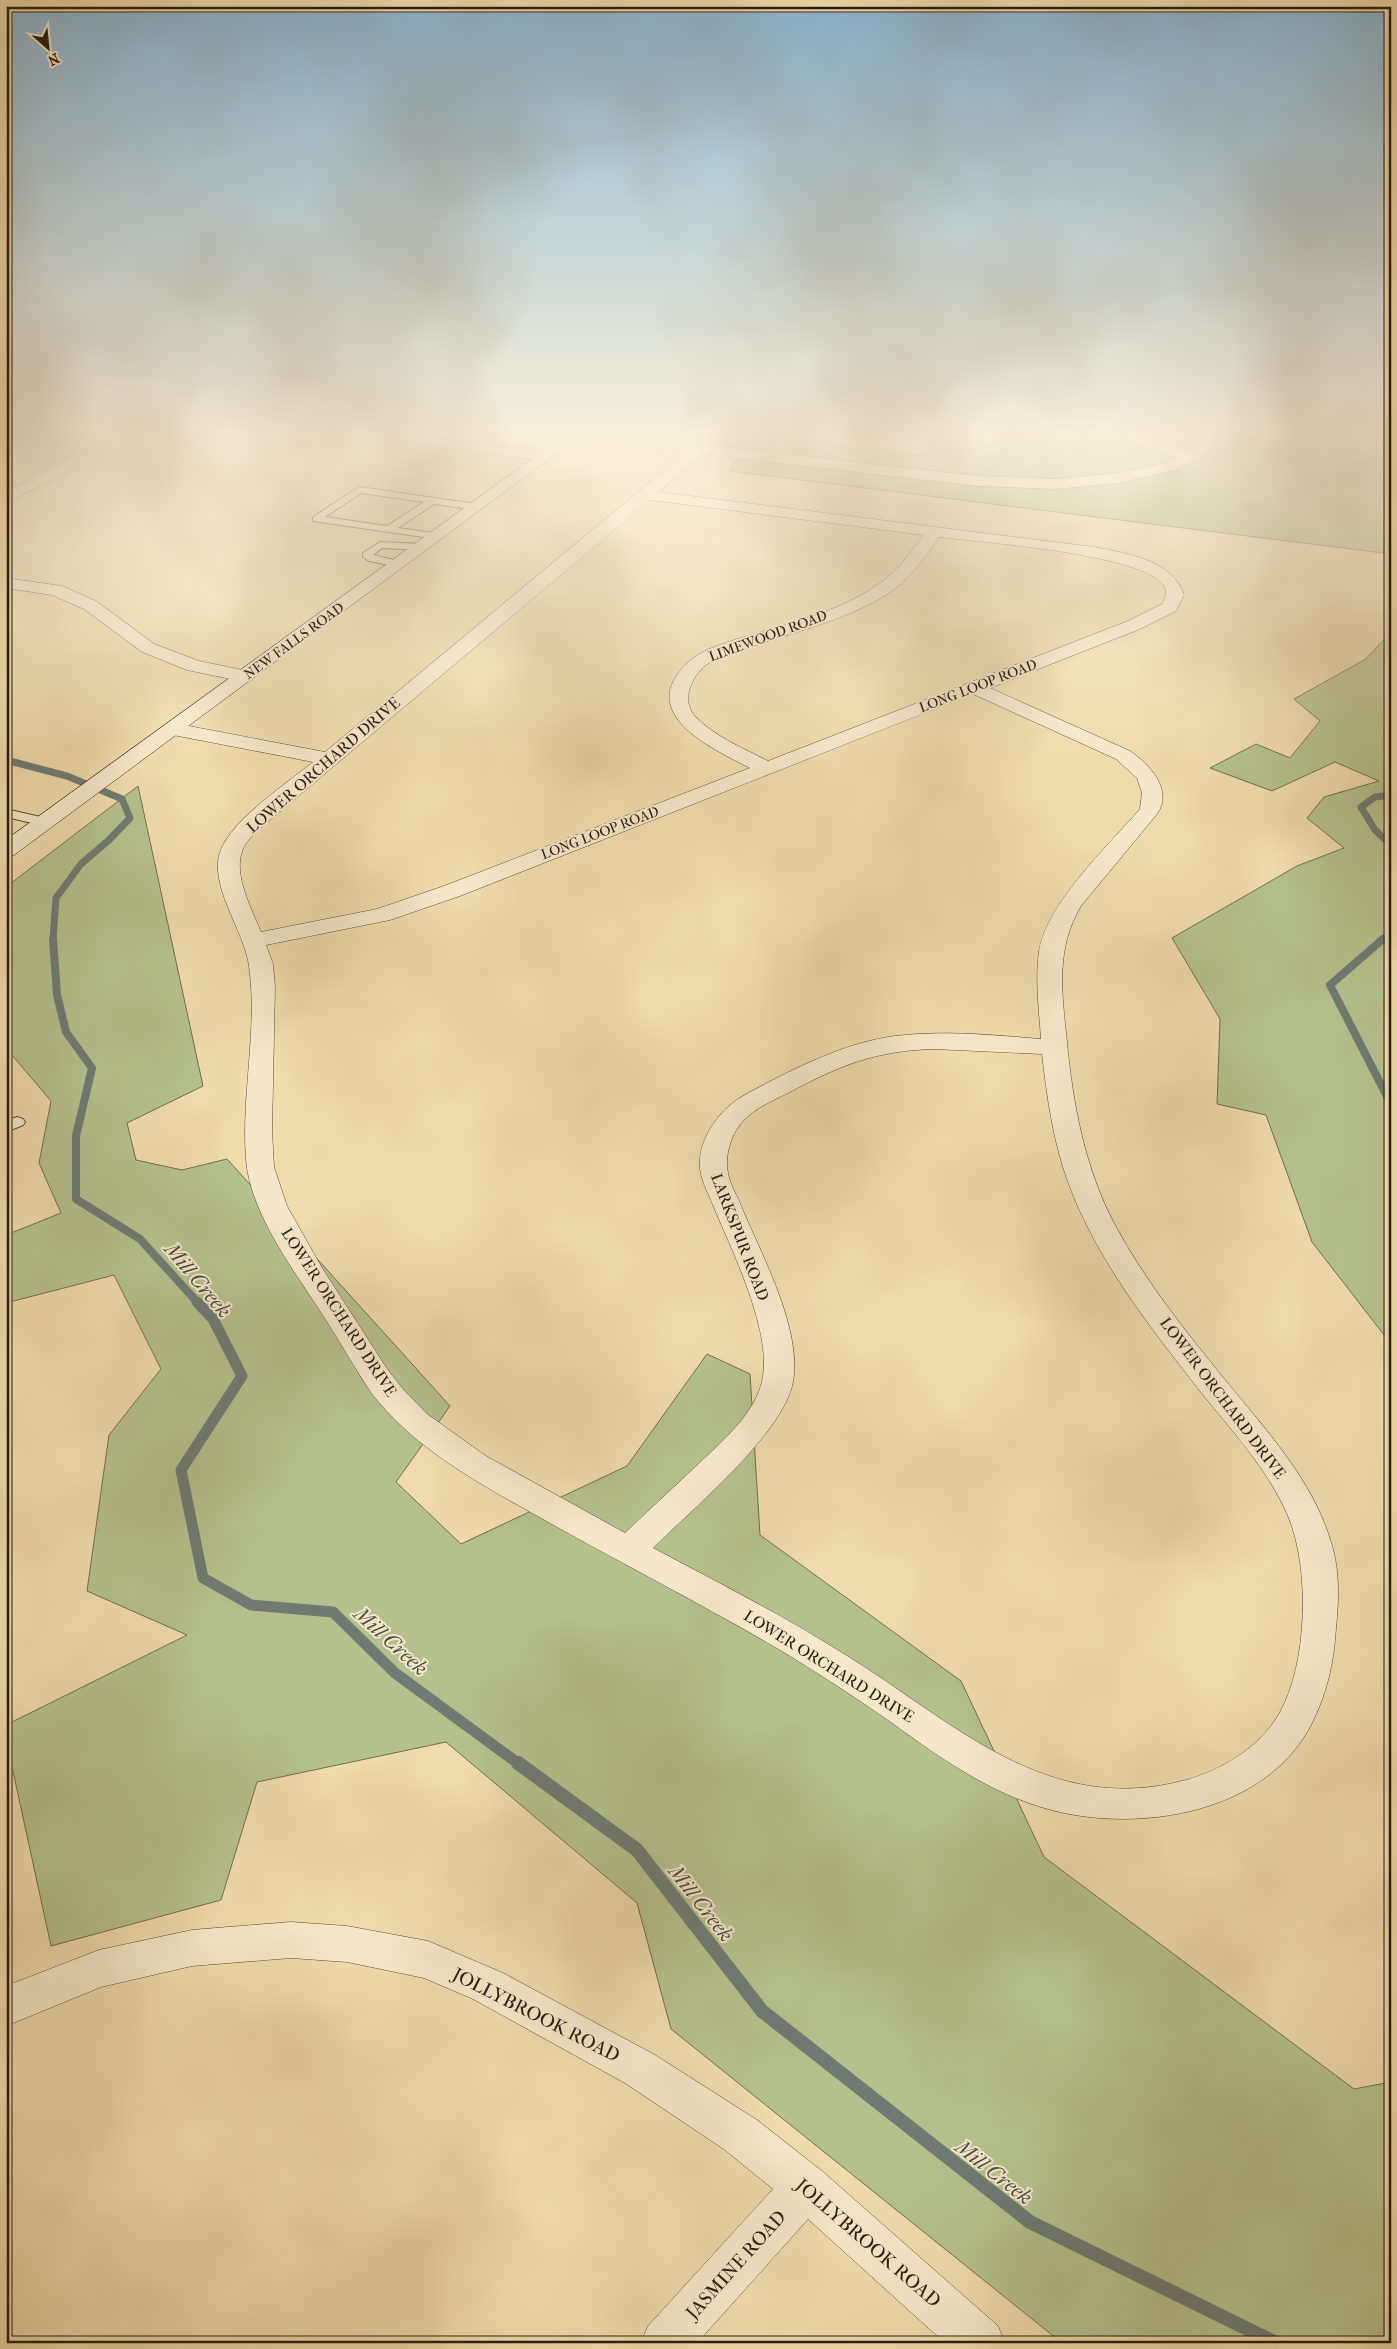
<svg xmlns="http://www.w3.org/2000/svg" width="1397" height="2349" font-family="'IM FELL French Canon',serif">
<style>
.green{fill:#b5c18d;stroke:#6e6f50}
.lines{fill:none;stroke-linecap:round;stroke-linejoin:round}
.stream-far3{stroke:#6e7b73;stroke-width:7}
.stream-far2{stroke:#6e7b73;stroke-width:8}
.stream-far1{stroke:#6e7b73;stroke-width:11}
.stream{stroke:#6e7b73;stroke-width:14}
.lane-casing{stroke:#584c3a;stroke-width:2}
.street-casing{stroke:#584c3a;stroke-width:1}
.secondary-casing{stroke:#261d14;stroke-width:1}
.lane{fill:#f5e8c9;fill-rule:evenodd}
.street{fill:#f5e8c9;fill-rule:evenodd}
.secondary{fill:#f5e8c9;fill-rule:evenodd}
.wall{fill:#b27856;stroke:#261d14}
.shaded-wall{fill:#916146;stroke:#261d14}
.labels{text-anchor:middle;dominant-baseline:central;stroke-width:4;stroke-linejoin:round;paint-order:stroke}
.far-street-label{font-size:14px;fill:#261d14;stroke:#f5e8c9}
.street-label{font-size:16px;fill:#261d14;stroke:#f5e8c9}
.near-street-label{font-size:19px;fill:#261d14;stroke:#f5e8c9}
.near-water-label{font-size:21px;font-style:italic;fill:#4a4c44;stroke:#f5e8c9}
</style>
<rect width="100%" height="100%" fill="#f0dbac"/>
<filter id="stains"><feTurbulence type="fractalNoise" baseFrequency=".004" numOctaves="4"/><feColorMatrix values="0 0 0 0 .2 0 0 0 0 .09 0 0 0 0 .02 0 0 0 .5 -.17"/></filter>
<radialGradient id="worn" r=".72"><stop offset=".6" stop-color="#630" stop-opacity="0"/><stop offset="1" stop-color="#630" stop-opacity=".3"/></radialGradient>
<g class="green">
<polygon points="622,430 728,430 923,456 948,430 1391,430 1391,554 730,471 741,448"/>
<polygon points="1391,632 1391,1344 1312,1242 1266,1115 1217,1104 1220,1019 1172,938 1297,866 1344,848 1307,818 1324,797 1379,781 1335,762 1272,791 1210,768 1256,744 1290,758 1320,721 1294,699 1366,659"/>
<polygon points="138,786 203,1086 127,1123 136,1160 182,1170 227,1159 450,1406 396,1482 461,1544 627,1466 707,1354 750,1374 760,1535 961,1681 1044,1857 1354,2089 1391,2082 1391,2343 1062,2343 671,2029 637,1903 446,1742 257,1782 221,1900 51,1946 6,1739 6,1725 187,1635 87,1591 109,1435 161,1369 114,1275 6,1303 6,1235 61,1213 39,1163 51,1101 6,1048 6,887"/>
</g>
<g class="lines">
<g class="stream-far3">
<polyline points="6,760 67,776 122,799 130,818 109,840 81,864 56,898 53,940"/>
<polyline points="1391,795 1375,797 1361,807 1375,830 1391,845"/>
<polyline points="1381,940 1391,934"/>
</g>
<g class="stream-far2">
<polyline points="53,939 57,995 66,1032 92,1068 76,1136 76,1199 140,1239 198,1303"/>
<polyline points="1383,939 1330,985 1391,1104"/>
</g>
<polyline class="stream-far1" points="197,1302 213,1319 242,1376 181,1470 203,1578 251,1605 333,1612 395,1673 519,1764"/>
<polyline class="stream" points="518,1763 637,1850 762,2011 1030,2222 1276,2343"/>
<defs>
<g id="lane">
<path d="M359,487l117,17 5,3 -5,3 -42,-6 -36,24 42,6 2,2 -5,3 -124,-18v-4zM361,493l63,9 -37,24 -62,-9z"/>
<polygon points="380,542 423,544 428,547 423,550 382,548 373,555 403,562 403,566 399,567 369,561 363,557 363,553"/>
<polygon points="6,809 49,819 51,822 45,826 6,817"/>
<polygon points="17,1117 23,1119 25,1122 23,1125 6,1132 6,1121"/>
</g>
<g id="street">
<path d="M14,430c25,0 59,0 74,22l-10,14 -72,37v-11l62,-32 6,-8 -8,-7 -50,-12z"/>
<polygon points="329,430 369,430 544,453 551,457 544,461 336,434"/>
<path d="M575,430l402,46 79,3 63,-6 46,-10 12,-5 -42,-16 -8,-12h14l4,6 43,16 20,-22h15l-23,27 -25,13 -56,13 -63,6 -79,-3 -275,-32 -43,38 435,55c32,6 79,13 90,48l-8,16 -36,18 -150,59 140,63c19,13 44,39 27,63l-76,92c-26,43 -19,88 -14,136 6,63 18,127 48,183 30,56 71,107 111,156 39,48 85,97 104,158 10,29 9,59 6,89 -2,34 -9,66 -25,97 -44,85 -161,106 -247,88 -67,-14 -122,-54 -176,-93 -33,-23 -67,-45 -101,-66 -78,-46 -158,-87 -237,-131 -64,-36 -131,-70 -178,-129 -16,-24 -30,-49 -46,-74 -29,-46 -76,-105 -80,-161 -5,-64 12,-129 3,-193 -4,-35 -44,-84 -27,-119 14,-30 65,-64 91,-85l-140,-27 -7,-2 -3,-4 3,-4 7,-2 152,29 361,-300 -115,-15 -2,-3zM650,500l274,35c-13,17 -26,36 -44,48 -49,36 -115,44 -171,66 -15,7 -28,17 -36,33 -20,41 48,71 77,86l-306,118 -67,23 -116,23c-9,-23 -29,-58 -18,-83 3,-7 10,-14 15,-19zM939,537c40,5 207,17 225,49 4,6 1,12 -2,18l-34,17 -360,140c-25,-13 -55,-25 -74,-46 -13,-16 -2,-39 12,-50 16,-11 35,-15 53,-21 43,-14 88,-25 127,-49 22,-14 38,-36 53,-58zM973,694l143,65 21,19 5,15 -2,16c-32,37 -93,94 -101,142 -4,28 0,59 2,88 -48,-4 -97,-9 -146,-3 -44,6 -85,25 -124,45 -15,8 -31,15 -43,26 -17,15 -33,43 -27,67 2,10 8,21 12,31 19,47 66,137 46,186 -11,30 -45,58 -67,79 -22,21 -45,42 -67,63l-139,-77 -59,-42 -25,-26 -15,-19 -65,-101 -35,-62 -13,-39 -2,-36 3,-144 -2,-23 -7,-19 124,-25 70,-24zM934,1049l108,5c5,43 11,87 26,128 28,77 82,145 132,209 31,39 68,78 88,125 22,52 20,148 -9,198 -19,33 -57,56 -93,66 -140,38 -233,-59 -342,-126 -62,-39 -127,-72 -191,-106 38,-38 122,-108 138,-158 16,-52 -29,-134 -49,-182 -4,-11 -12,-23 -14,-35 -3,-14 1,-32 9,-44 11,-18 33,-27 51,-36 53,-28 86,-42 146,-44z"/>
<polygon points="6,578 62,586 96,601 154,644 199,661 252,672 254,676 252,680 245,682 187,670 142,652 84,609 52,595 6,588"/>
<polygon points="291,1922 347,1926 428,1941 503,1973 655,2055 757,2120 822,2171 998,2326 1005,2343 945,2343 808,2219 697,2343 641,2343 648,2326 773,2189 725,2150 625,2083 473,1999 424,1978 347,1962 291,1958 192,1966 101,1987 6,2026 6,1986 99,1950 192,1930"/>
</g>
<polygon id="secondary" points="572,430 588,430 14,855 6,856 6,840"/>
</defs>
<use href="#lane" class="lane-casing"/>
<use href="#street" class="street-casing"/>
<use href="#secondary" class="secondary-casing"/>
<use href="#lane" class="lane"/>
<use href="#street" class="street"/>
<use href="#secondary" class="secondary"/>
</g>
<polygon class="wall" points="862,430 916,430 911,436"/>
<polygon class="shaded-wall" points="911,430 916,430 911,436"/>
<linearGradient id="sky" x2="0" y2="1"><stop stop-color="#8ab6d3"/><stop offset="0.57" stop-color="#f8efda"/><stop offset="1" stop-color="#f8efda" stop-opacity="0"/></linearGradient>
<rect width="1397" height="759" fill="url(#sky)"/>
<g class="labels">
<g class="far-street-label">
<text transform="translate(768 636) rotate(-20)">LIMEWOOD ROAD</text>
<text transform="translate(294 641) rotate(-36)">NEW FALLS ROAD</text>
<text transform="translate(978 686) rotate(-21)">LONG LOOP ROAD</text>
<text transform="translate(600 833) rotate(-21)">LONG LOOP ROAD</text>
</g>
<g class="street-label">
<text transform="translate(323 765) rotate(-41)">LOWER ORCHARD DRIVE</text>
<text transform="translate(740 1237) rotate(69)">LARKSPUR ROAD</text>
<text transform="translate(339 1312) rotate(57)">LOWER ORCHARD DRIVE</text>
<text transform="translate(1223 1398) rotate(53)">LOWER ORCHARD DRIVE</text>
<text transform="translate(829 1666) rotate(32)">LOWER ORCHARD DRIVE</text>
</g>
<g class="near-street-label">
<text transform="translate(536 2015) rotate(27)">JOLLYBROOK ROAD</text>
<text transform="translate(868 2243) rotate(41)">JOLLYBROOK ROAD</text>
<text transform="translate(736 2265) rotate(-48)">JASMINE ROAD</text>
</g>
<g class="near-water-label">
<text transform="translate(198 1280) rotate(50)">Mill Creek</text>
<text transform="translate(391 1641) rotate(42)">Mill Creek</text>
<text transform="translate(701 1903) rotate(52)">Mill Creek</text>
<text transform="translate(994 2172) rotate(38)">Mill Creek</text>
</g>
</g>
<rect width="1397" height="2349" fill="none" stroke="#f0dbac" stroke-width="25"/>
<rect x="8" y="8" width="1382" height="2334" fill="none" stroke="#261d14" stroke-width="2.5"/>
<rect x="12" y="12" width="1372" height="2324" fill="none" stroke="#261d14"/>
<g transform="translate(48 48) rotate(153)" stroke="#f5e8c9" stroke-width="4" paint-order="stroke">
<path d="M0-4L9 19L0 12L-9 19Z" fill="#261d14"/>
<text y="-8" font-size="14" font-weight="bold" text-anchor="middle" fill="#261d14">N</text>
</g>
<rect width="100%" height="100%" filter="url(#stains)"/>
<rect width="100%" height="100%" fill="url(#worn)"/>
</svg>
